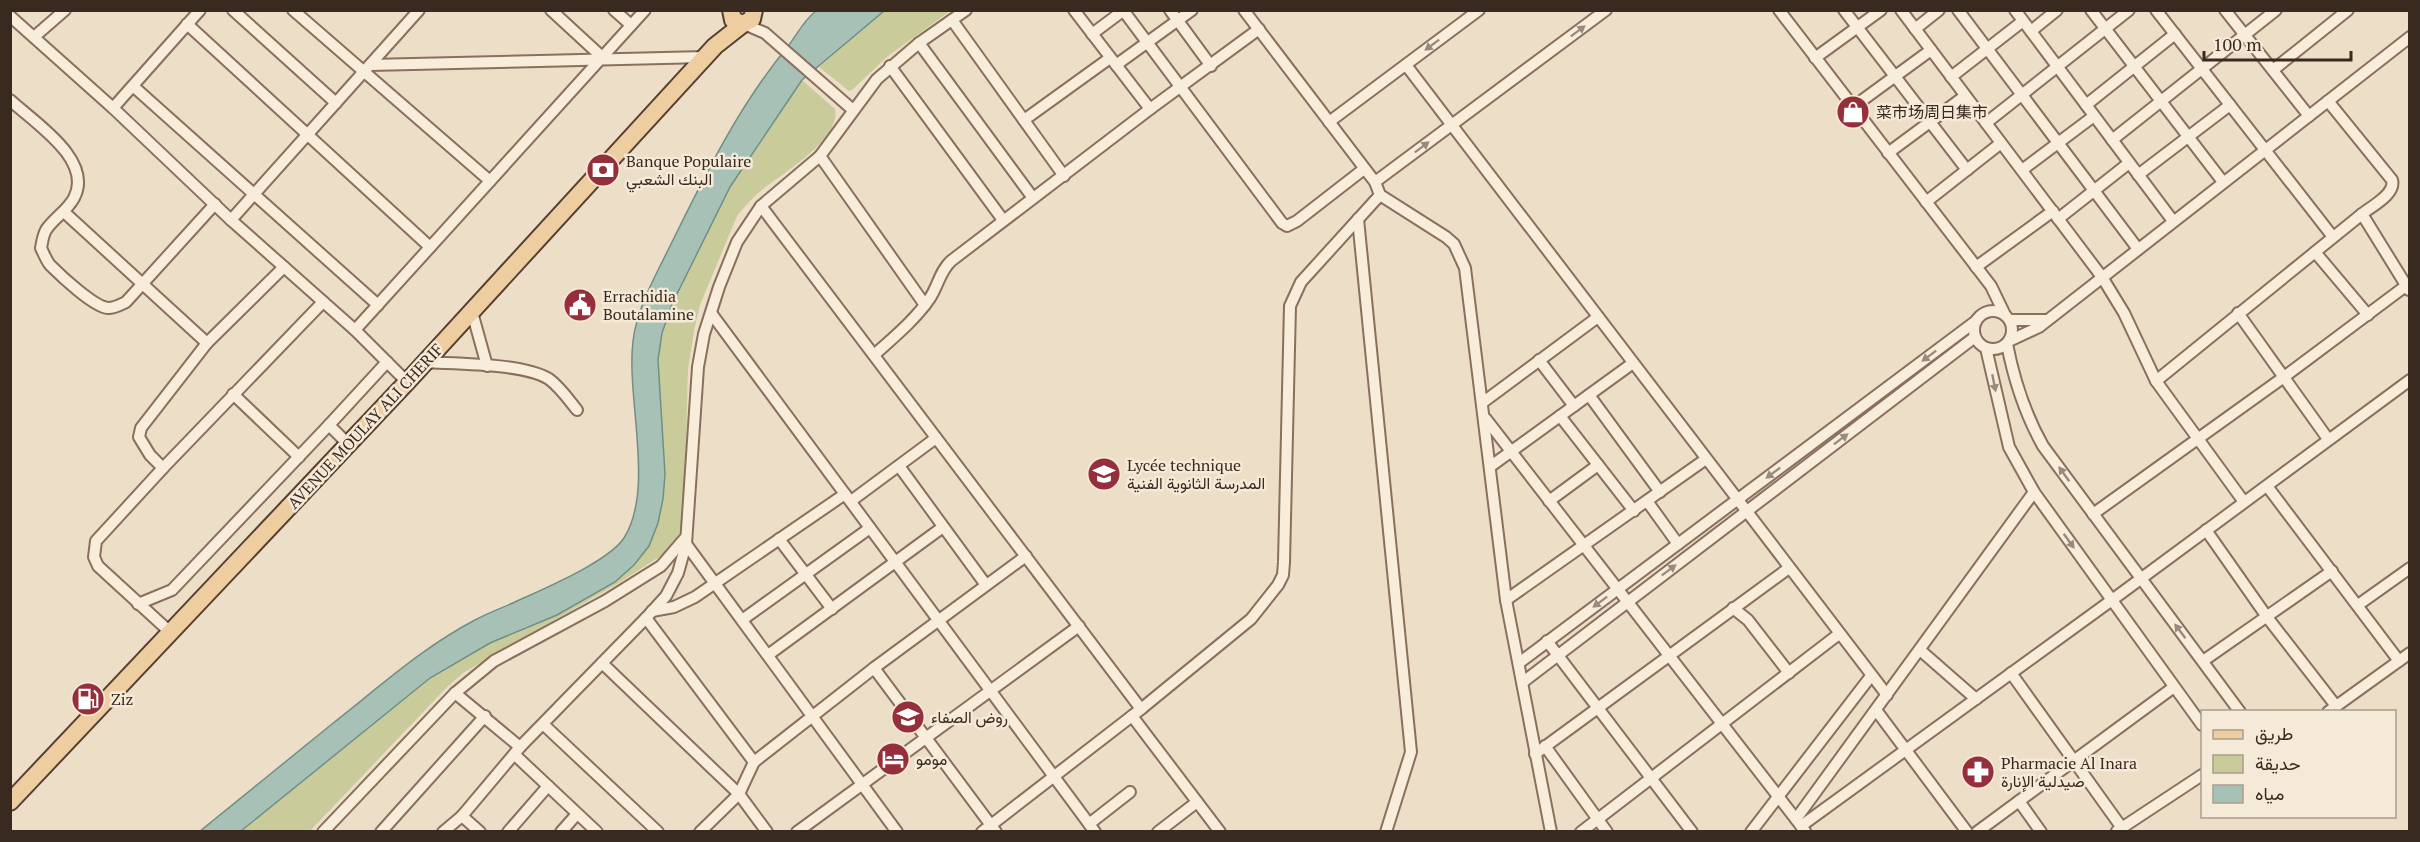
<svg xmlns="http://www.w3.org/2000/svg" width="2420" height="842" font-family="'PT Serif',Vazirmatn,'Noto Sans SC',serif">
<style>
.green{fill:#cacb9b}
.water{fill:#a8c1b7;stroke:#6f8f84;stroke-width:1.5}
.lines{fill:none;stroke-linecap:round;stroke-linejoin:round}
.street-casing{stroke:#88705d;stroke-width:14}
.primary-casing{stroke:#563f31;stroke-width:20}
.street{stroke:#f8ecdb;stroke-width:10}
.primary{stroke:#eecea1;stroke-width:16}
.oneway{fill:#988b7e}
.labels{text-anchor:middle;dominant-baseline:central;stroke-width:5;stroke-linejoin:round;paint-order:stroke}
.poi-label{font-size:16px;fill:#392a20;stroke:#f5e9d7;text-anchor:start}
.street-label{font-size:16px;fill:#392a20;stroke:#f5e9d7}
</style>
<rect width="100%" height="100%" fill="#eddec7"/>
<g class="green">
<polygon points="884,11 950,11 888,56 852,90 849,91 819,67"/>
<path d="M802,80l33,29c6,30 -52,64 -72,80 -10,8 -18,17 -26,27l-37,89 -5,21 -7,43 -4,155 -7,13 -7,12 -11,8 -42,27 -154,89 -16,14 -137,144 -69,1 189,-154 60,-35 67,-28 58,-33 19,-17 24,-42 5,-24 2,-25 -7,-114 4,-27 10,-29 58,-117z"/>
</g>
<path class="water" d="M816,11h68l-82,69 -72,107 -58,117 -10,29 -4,27 7,114 -2,25 -5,24 -9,23 -15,19 -19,17 -58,33 -67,28 -60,35 -189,153 -42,1c44,-36 89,-72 133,-108 46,-36 91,-77 143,-104 13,-7 27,-12 40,-18 28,-13 93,-40 109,-64 31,-49 2,-140 9,-197 4,-34 23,-66 38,-97 34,-69 68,-139 118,-199 9,-12 15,-25 27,-34z"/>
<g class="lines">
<defs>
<g id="street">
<polyline points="233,10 336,103"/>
<polyline points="293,10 490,181"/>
<polyline points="551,10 602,57"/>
<polyline points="614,10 631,25"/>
<polyline points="1074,10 1150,109"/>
<polyline points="1123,10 1282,223 1287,226 1297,221 1364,169"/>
<polyline points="1170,10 1211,66"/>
<polyline points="1244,10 1375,182 1380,195 1446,237 1454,244 1465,268 1506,600 1551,832"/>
<polyline points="1779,10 1991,286 2005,315"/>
<polyline points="1844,10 1967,170"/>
<polyline points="1901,10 2102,277 2124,313 2156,381"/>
<polyline points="1958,10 2138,249"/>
<polyline points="2015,10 2173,221"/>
<polyline points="2091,10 2223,182"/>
<polyline points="2156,10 2333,237"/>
<polyline points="2225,10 2309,116"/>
<polyline points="10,16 113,108 231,220 355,330 407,382"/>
<polyline points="952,20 1064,176"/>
<polyline points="187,24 430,247"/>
<polyline points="744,24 765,33 853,110"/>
<polyline points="1915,29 1939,10"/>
<polyline points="2031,31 2057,10"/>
<polyline points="1092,34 1124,10"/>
<polyline points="34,37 65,10"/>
<polyline points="919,43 1033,198"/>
<polyline points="1815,58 1881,10"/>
<polyline points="370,65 705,57"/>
<polyline points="1116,65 1192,10"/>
<polyline points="1406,65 1887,695"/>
<polyline points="890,66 1003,220"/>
<polyline points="2273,70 2348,10"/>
<polyline points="1951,77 2023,21"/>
<polyline points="133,86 378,305"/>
<path d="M10,100c25,23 84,60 64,98 -7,13 -20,20 -28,32 -3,5 -4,13 -5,18 3,6 5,12 9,17 11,11 44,42 58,43 7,0 12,-3 18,-6l89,-98"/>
<path d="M2328,101l64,79c4,14 -20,26 -30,34l47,76"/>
<polyline points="2086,105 2175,34"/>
<polyline points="1853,107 1931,50"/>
<polyline points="113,108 200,10"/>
<polyline points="1024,120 1110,58"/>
<polyline points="1329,122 1479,10"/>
<polyline points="1986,123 2129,10"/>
<polyline points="2112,140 2276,10"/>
<polyline points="1888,153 1965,96"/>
<polyline points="820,156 925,305"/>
<polyline points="2022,170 2094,116"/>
<polyline points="2138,175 2230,105"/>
<polyline points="1375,182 1606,10"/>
<polyline points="1926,202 2001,143"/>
<polyline points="761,206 1141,709"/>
<polyline points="64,212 207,343"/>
<polyline points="1358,219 1411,752 1386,832"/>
<polyline points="2058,219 2129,163"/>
<polyline points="231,220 419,10"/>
<polyline points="2315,252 2368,315"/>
<polyline points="1976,267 2053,211"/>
<circle cx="1993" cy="330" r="19"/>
<polyline points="472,312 487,366"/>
<polyline points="711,313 1095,832"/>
<polyline points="2238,313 2328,439"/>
<polyline points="2010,320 2047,320"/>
<polyline points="355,330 645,10"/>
<polyline points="2009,341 2039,327 2410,37"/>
<path d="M2007,344c7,36 18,70 36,102l197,266"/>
<polyline points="1986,348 2009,447 2034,492 2202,725"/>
<path d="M874,355c20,-18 41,-35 56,-57 8,-12 10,-27 21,-37l199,-152 109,-80"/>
<polyline points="1539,360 1574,406"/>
<path d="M424,362c32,2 99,1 125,17 11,8 20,21 28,31"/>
<polyline points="233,394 299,457"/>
<polyline points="1589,395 1660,492"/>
<polyline points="1482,403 1598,317"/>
<polyline points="1560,416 1634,511"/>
<polyline points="1486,419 1805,831"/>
<polyline points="348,444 329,425 387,362"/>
<polyline points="899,466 986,585"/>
<polyline points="1491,466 1633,363"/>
<polyline points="163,468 150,455 139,437 141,428 207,343 284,267"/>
<polyline points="2267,486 2399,661"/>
<polyline points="851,501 936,438"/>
<polyline points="1549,501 1598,465"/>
<polyline points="1647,501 1678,544"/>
<polyline points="2244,502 2156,381 2362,214"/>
<polyline points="2093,514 2284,377 2407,285"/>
<polyline points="2206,530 2267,617 2336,706"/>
<polyline points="779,539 832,609"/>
<polyline points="686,544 897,832"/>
<polyline points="1506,600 1706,459"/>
<polyline points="138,604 172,590 329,425"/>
<polyline points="2358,605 2410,568"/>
<polyline points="1733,608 1748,620 1789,673"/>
<polyline points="652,611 674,607 695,597 845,494"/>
<polyline points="646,618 754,762"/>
<polyline points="742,620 870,528"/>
<polyline points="170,632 98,566 94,557 96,541 163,468 323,302"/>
<polyline points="1547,641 1692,832"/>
<polyline points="1920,650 1976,699"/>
<polyline points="768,655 943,527"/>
<polyline points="2203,661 2332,571"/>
<polyline points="602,663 739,794 767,832"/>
<polyline points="1519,663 1976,321"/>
<polyline points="874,668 996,832"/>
<polyline points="2011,673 2122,828"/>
<polyline points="1523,682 1975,337"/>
<polyline points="455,693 520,747"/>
<polyline points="1876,710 1967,832"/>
<polyline points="2328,712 2410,653"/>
<polyline points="1132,716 1220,832"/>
<polyline points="544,725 658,832"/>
<polyline points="1545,746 1607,832"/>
<polyline points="1535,754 1789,568"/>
<polyline points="515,755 597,832"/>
<polyline points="2019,801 2041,832"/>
<polyline points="462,816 480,832"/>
<polyline points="1796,819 2034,492"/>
<polyline points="1089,824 1130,792"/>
<polyline points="1801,826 2112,600 2410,380"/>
<polyline points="2117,831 2202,775"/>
<polyline points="323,832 455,693 494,661 605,601 661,566 686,537"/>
<polyline points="381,832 485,716"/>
<polyline points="443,832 462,816 520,747 646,618 666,596 678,573 686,544 698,367 704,334 719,287 737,242 761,206 820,156 877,79 919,43 966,10"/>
<polyline points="508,832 548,786"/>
<polyline points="561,832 577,814"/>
<polyline points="700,832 739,794 754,762 874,668 1026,556"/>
<polyline points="797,832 1079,626"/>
<polyline points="982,832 1141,709 1251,619 1278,585 1283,575 1284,562 1290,306 1301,282 1380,195"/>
<polyline points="1158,832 1197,802"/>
<polyline points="1581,832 1839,634"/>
<polyline points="1751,832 1871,676"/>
<polyline points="1977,832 2174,687"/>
</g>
<g id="primary">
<polyline points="731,10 733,20 743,24 752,19 754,10"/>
<polyline points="10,802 407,382 715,46 743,24"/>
</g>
</defs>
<use href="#street" class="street-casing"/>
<use href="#primary" class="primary-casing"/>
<use href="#street" class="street"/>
<use href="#primary" class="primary"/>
</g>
<defs><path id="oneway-solid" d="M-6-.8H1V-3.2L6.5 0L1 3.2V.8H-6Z" transform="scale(1.5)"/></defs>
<g class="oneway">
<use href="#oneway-solid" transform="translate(1578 31) rotate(-37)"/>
<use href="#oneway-solid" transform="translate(1432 45) rotate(143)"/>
<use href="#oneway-solid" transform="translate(1422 147) rotate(-37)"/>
<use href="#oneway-solid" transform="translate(1929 356) rotate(143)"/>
<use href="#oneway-solid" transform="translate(1994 383) rotate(79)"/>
<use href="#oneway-solid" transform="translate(1841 439) rotate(-37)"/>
<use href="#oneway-solid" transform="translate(1773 473) rotate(143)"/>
<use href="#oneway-solid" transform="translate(2064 474) rotate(-126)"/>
<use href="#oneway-solid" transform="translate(2069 541) rotate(54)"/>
<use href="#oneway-solid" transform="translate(1669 570) rotate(-37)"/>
<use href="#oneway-solid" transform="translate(1600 602) rotate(143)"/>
<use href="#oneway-solid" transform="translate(2180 631) rotate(-127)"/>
</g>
<defs>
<symbol id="shop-disc" viewBox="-11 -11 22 22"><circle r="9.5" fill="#952f3b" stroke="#f5e9d7"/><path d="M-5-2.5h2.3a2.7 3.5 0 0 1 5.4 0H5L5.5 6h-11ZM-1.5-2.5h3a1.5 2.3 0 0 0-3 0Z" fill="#fff"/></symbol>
<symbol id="bank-disc" viewBox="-11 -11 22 22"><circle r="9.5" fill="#952f3b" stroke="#f5e9d7"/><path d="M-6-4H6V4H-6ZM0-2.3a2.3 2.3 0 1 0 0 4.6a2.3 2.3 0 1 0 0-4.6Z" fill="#fff"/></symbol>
<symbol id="civic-disc" viewBox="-11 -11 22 22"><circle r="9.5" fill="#952f3b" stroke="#f5e9d7"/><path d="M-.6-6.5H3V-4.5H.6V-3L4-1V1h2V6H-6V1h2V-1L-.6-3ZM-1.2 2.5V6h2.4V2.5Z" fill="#fff"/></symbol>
<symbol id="school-disc" viewBox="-11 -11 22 22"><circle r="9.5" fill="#952f3b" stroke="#f5e9d7"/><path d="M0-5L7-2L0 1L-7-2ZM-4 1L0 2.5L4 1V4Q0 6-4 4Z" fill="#fff"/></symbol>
<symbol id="fuel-disc" viewBox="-11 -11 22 22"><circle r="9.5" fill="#952f3b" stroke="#f5e9d7"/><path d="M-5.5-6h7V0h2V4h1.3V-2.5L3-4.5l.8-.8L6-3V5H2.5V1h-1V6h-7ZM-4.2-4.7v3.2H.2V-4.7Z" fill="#fff"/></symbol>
<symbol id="hotel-disc" viewBox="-11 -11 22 22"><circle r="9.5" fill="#952f3b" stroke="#f5e9d7"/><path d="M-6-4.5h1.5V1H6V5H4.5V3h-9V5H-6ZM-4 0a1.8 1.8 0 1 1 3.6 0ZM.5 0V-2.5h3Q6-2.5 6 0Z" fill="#fff"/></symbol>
<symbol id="pharmacy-disc" viewBox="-11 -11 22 22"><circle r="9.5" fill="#952f3b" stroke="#f5e9d7"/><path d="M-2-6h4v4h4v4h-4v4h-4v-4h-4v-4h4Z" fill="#fff"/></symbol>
</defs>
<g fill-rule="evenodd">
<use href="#shop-disc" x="1834" y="93" width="38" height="38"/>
<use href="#bank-disc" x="584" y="151" width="38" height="38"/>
<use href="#civic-disc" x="561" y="286" width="38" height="38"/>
<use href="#school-disc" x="1085" y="455" width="38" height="38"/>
<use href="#fuel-disc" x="69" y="680" width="38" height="38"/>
<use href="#school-disc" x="889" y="698" width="38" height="38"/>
<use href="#hotel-disc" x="874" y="740" width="38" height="38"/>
<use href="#pharmacy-disc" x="1959" y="753" width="38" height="38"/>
</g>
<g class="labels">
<g class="poi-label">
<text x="1876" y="112">菜市场周日集市</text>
<text x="626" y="161">Banque Populaire<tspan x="626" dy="18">البنك الشعبي</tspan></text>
<text x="603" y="296">Errachidia<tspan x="603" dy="18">Boutalamine</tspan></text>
<text x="1127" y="465">Lycée technique<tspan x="1127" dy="18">المدرسة الثانوية الفنية</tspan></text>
<text x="111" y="699">Ziz</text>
<text x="931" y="717">روض الصفاء</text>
<text x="916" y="759">مومو</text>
<text x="2001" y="763">Pharmacie Al Inara<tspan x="2001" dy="18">صيدلية الإنارة</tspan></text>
</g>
<g class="street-label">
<text transform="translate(365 426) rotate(-47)">AVENUE MOULAY ALI CHERIF</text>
</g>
</g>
<rect width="2420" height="842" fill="none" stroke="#392a20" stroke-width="24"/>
<rect x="2201" y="710" width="195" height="108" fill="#f5e9d7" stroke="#aa9d8e" stroke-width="1.5"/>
<rect x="2213" y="730" width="30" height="9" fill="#eecea1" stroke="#aa9d8e" stroke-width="1.5"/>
<text x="2255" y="740" font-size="18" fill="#392a20">طريق</text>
<rect x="2213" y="755" width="30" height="18" fill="#cacb9b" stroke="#aa9d8e" stroke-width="1.5"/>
<text x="2255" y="770" font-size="18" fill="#392a20">حديقة</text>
<rect x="2213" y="785" width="30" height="18" fill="#a8c1b7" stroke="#aa9d8e" stroke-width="1.5"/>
<text x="2255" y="800" font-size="18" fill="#392a20">مياه</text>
<path d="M2204 51v9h147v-9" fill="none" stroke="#392a20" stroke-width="3"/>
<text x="2213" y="51" font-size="18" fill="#392a20" stroke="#f5e9d7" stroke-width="4.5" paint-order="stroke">100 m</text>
</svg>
